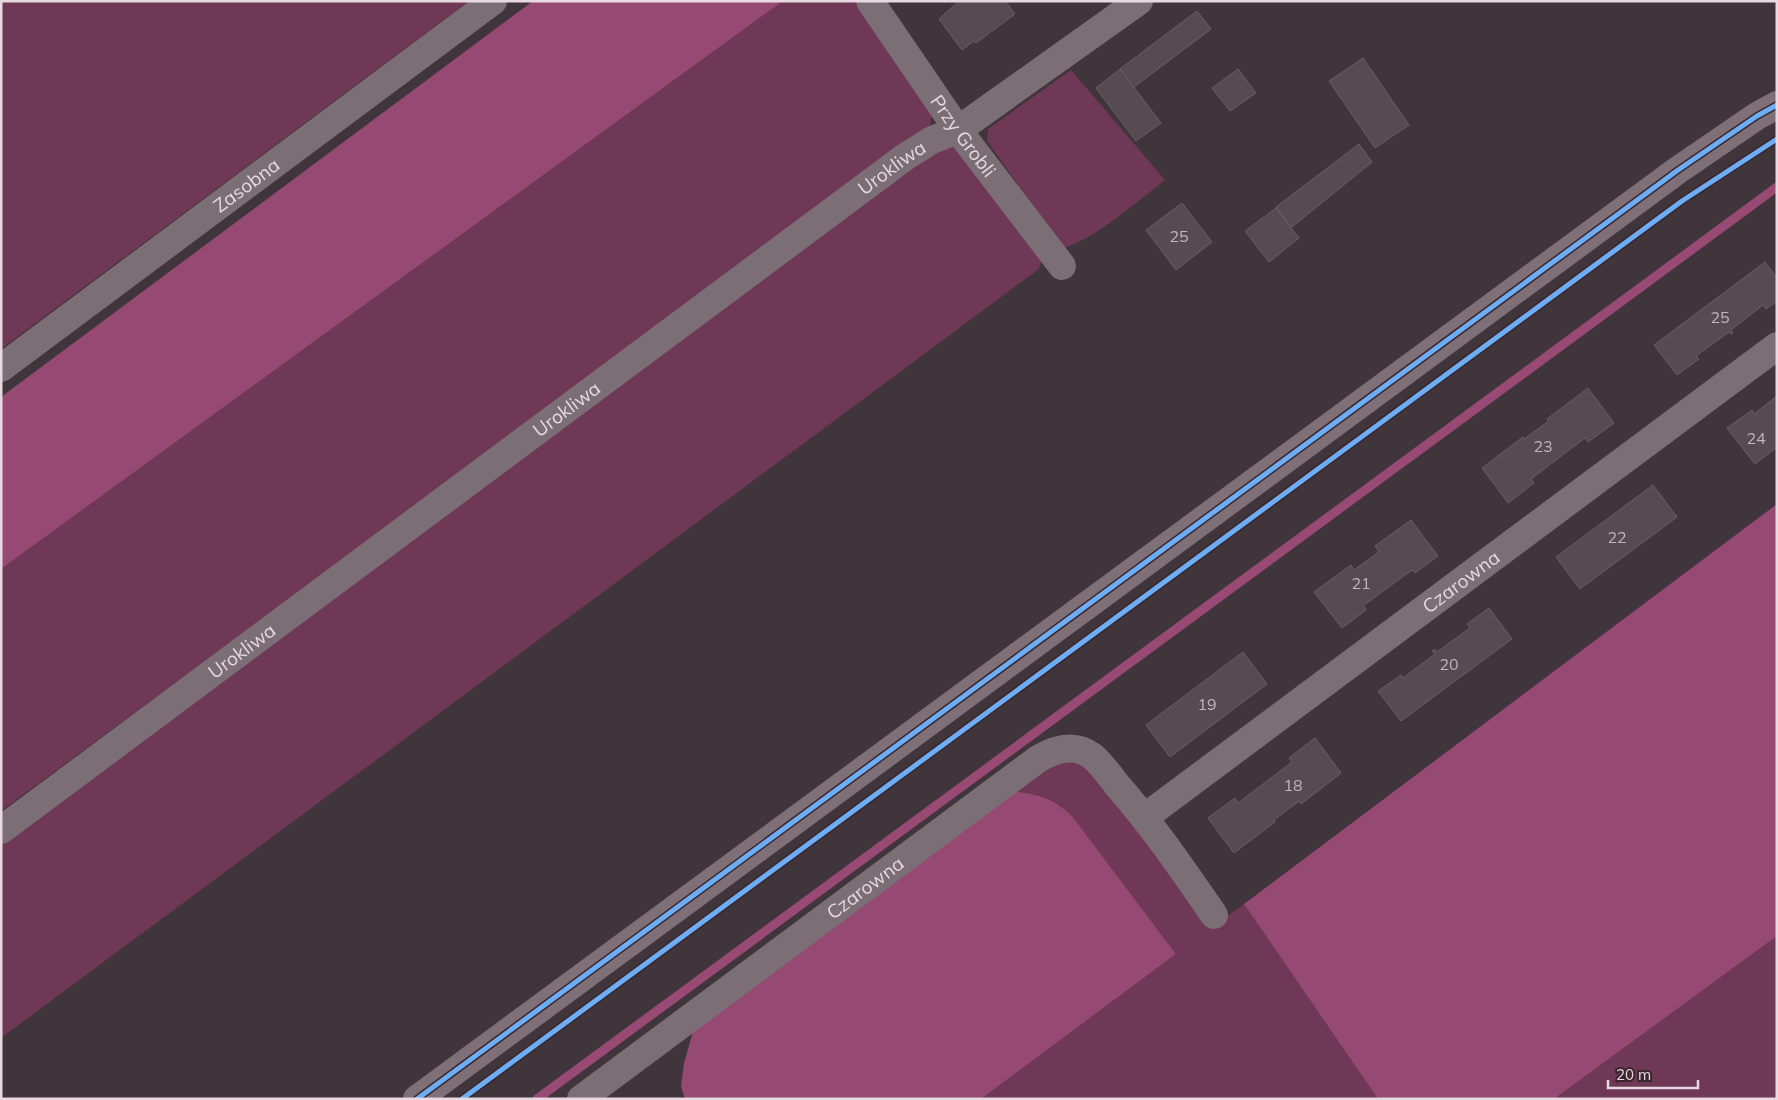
<svg xmlns="http://www.w3.org/2000/svg" width="1778" height="1100" font-family="Mulish,sans-serif">
<style>
.green{fill:#6f3856}
.forest{fill:#964a73}
.lines{fill:none;stroke-linecap:round;stroke-linejoin:round}
.stream{stroke:#984974;stroke-width:9}
.building{fill:#554b50;stroke:#685f64}
.street{stroke:#7b6e75;stroke-width:28}
.secondary{stroke:#7f7077;stroke-width:28}
.cycleway-casing{stroke:#3a262f;stroke-width:8}
.cycleway{stroke:#6dadf4;stroke-width:5}
.labels{text-anchor:middle;dominant-baseline:central;stroke-width:4;stroke-linejoin:round;paint-order:stroke}
.number-label{font-size:16px;fill:#c2b6bb}
.street-label{font-size:19px;fill:#e7d9df;stroke:#3a262f}
</style>
<rect width="100%" height="100%" fill="#3f353a"/>
<g class="green">
<polygon points="1,1 469,1 1,349"/>
<polygon points="783,1 854,1 932,112 930,128 1,811 1,569"/>
<path d="M1071,70l94,110c-26,20 -71,60 -102,68l-76,-107 1,-12z"/>
<polygon points="942,144 954,147 1042,260 1039,269 1,1038 1,844"/>
<path d="M1056,759l32,5 124,163 32,-23 134,195h-397l195,-145 -104,-138c-21,-19 -33,-21 -60,-25z"/>
<polygon points="1777,936 1777,1099 1554,1099"/>
</g>
<g class="forest">
<polygon points="533,1 783,1 1,569 1,397"/>
<polygon points="1777,504 1777,936 1554,1099 1378,1099 1244,904"/>
<path d="M1012,791c27,4 39,6 60,25l104,138 -195,145h-296l-4,-13 3,-23 12,-42z"/>
</g>
<g class="lines">
<polyline class="stream" points="537,1099 1777,187"/>
</g>
<g class="building">
<polygon points="959,1 1005,1 1015,14 976,43 974,41 962,50 939,19"/>
<polygon points="1197,11 1211,29 1134,87 1120,69"/>
<polygon points="1363,58 1409,125 1375,148 1329,81"/>
<polygon points="1120,69 1161,123 1136,141 1096,88"/>
<polygon points="1238,69 1256,93 1230,111 1212,88"/>
<polygon points="1359,144 1372,162 1292,227 1276,207"/>
<polygon points="1182,203 1212,242 1176,270 1146,230"/>
<polygon points="1276,208 1299,238 1269,262 1245,231"/>
<polygon points="1765,262 1777,278 1777,301 1766,309 1763,305 1731,330 1733,333 1731,334 1729,332 1696,356 1699,359 1677,375 1654,345"/>
<polygon points="1588,388 1614,423 1588,442 1585,438 1531,479 1534,483 1508,503 1482,468 1523,437 1524,439 1549,421 1547,419"/>
<polygon points="1777,396 1777,447 1755,464 1727,428 1752,410 1754,414"/>
<polygon points="1653,485 1677,517 1580,589 1556,557"/>
<polygon points="1411,520 1438,556 1415,573 1412,570 1363,606 1366,610 1342,628 1314,592 1351,565 1354,570 1379,552 1375,546"/>
<polygon points="1489,608 1512,639 1401,721 1378,691 1401,675 1403,678 1435,654 1432,651 1435,649 1437,652 1470,628 1467,624"/>
<polygon points="1243,652 1267,684 1170,757 1146,725"/>
<polygon points="1315,738 1341,773 1301,804 1299,801 1274,820 1275,822 1234,853 1208,818 1235,798 1238,803 1292,762 1289,758"/>
</g>
<g class="lines">
<g class="street">
<path id="s1" d="M870,1l88,129 104,136"/>
<path id="s2" d="M1,368l492,-367"/>
<path id="s3" d="M1145,817l632,-471"/>
<path id="s4" d="M1,830l904,-673 27,-17 26,-10 181,-129"/>
<path id="s5" d="M581,1099l457,-340c17,-10 36,-16 54,-3 9,7 18,20 25,29 36,41 66,85 97,130"/>
</g>
<polyline class="secondary" points="417,1099 1678,170 1757,116 1777,105"/>
<defs>
<g id="cycleway">
<polyline points="417,1099 1678,170 1757,116 1777,105"/>
<polyline points="462,1099 1682,201 1777,139"/>
</g>
</defs>
<use href="#cycleway" class="cycleway-casing"/>
<use href="#cycleway" class="cycleway"/>
</g>
<g class="labels">
<g class="number-label">
<text x="1179" y="236">25</text>
<text x="1720" y="317">25</text>
<text x="1756" y="438">24</text>
<text x="1543" y="446">23</text>
<text x="1617" y="537">22</text>
<text x="1361" y="583">21</text>
<text x="1449" y="664">20</text>
<text x="1207" y="704">19</text>
<text x="1293" y="785">18</text>
</g>
<g class="street-label">
<text stroke="none"><textPath href="#s1" startOffset="164">Przy Grobli</textPath></text>
<text stroke="none"><textPath href="#s4" startOffset="1110">Urokliwa</textPath></text>
<text stroke="none"><textPath href="#s2" startOffset="306">Zasobna</textPath></text>
<text stroke="none"><textPath href="#s4" startOffset="705">Urokliwa</textPath></text>
<text stroke="none"><textPath href="#s3" startOffset="394">Czarowna</textPath></text>
<text stroke="none"><textPath href="#s4" startOffset="300">Urokliwa</textPath></text>
<text stroke="none"><textPath href="#s5" startOffset="354">Czarowna</textPath></text>
</g>
</g>
<rect width="1778" height="1100" fill="none" stroke="#e7d9df" stroke-width="5"/>
<path d="M1608 1080v8h90v-8" fill="none" stroke="#e7d9df" stroke-width="2.5"/>
<text x="1616" y="1080" font-size="15" fill="#e7d9df" stroke="#3a262f" stroke-width="4" paint-order="stroke">20 m</text>
</svg>
